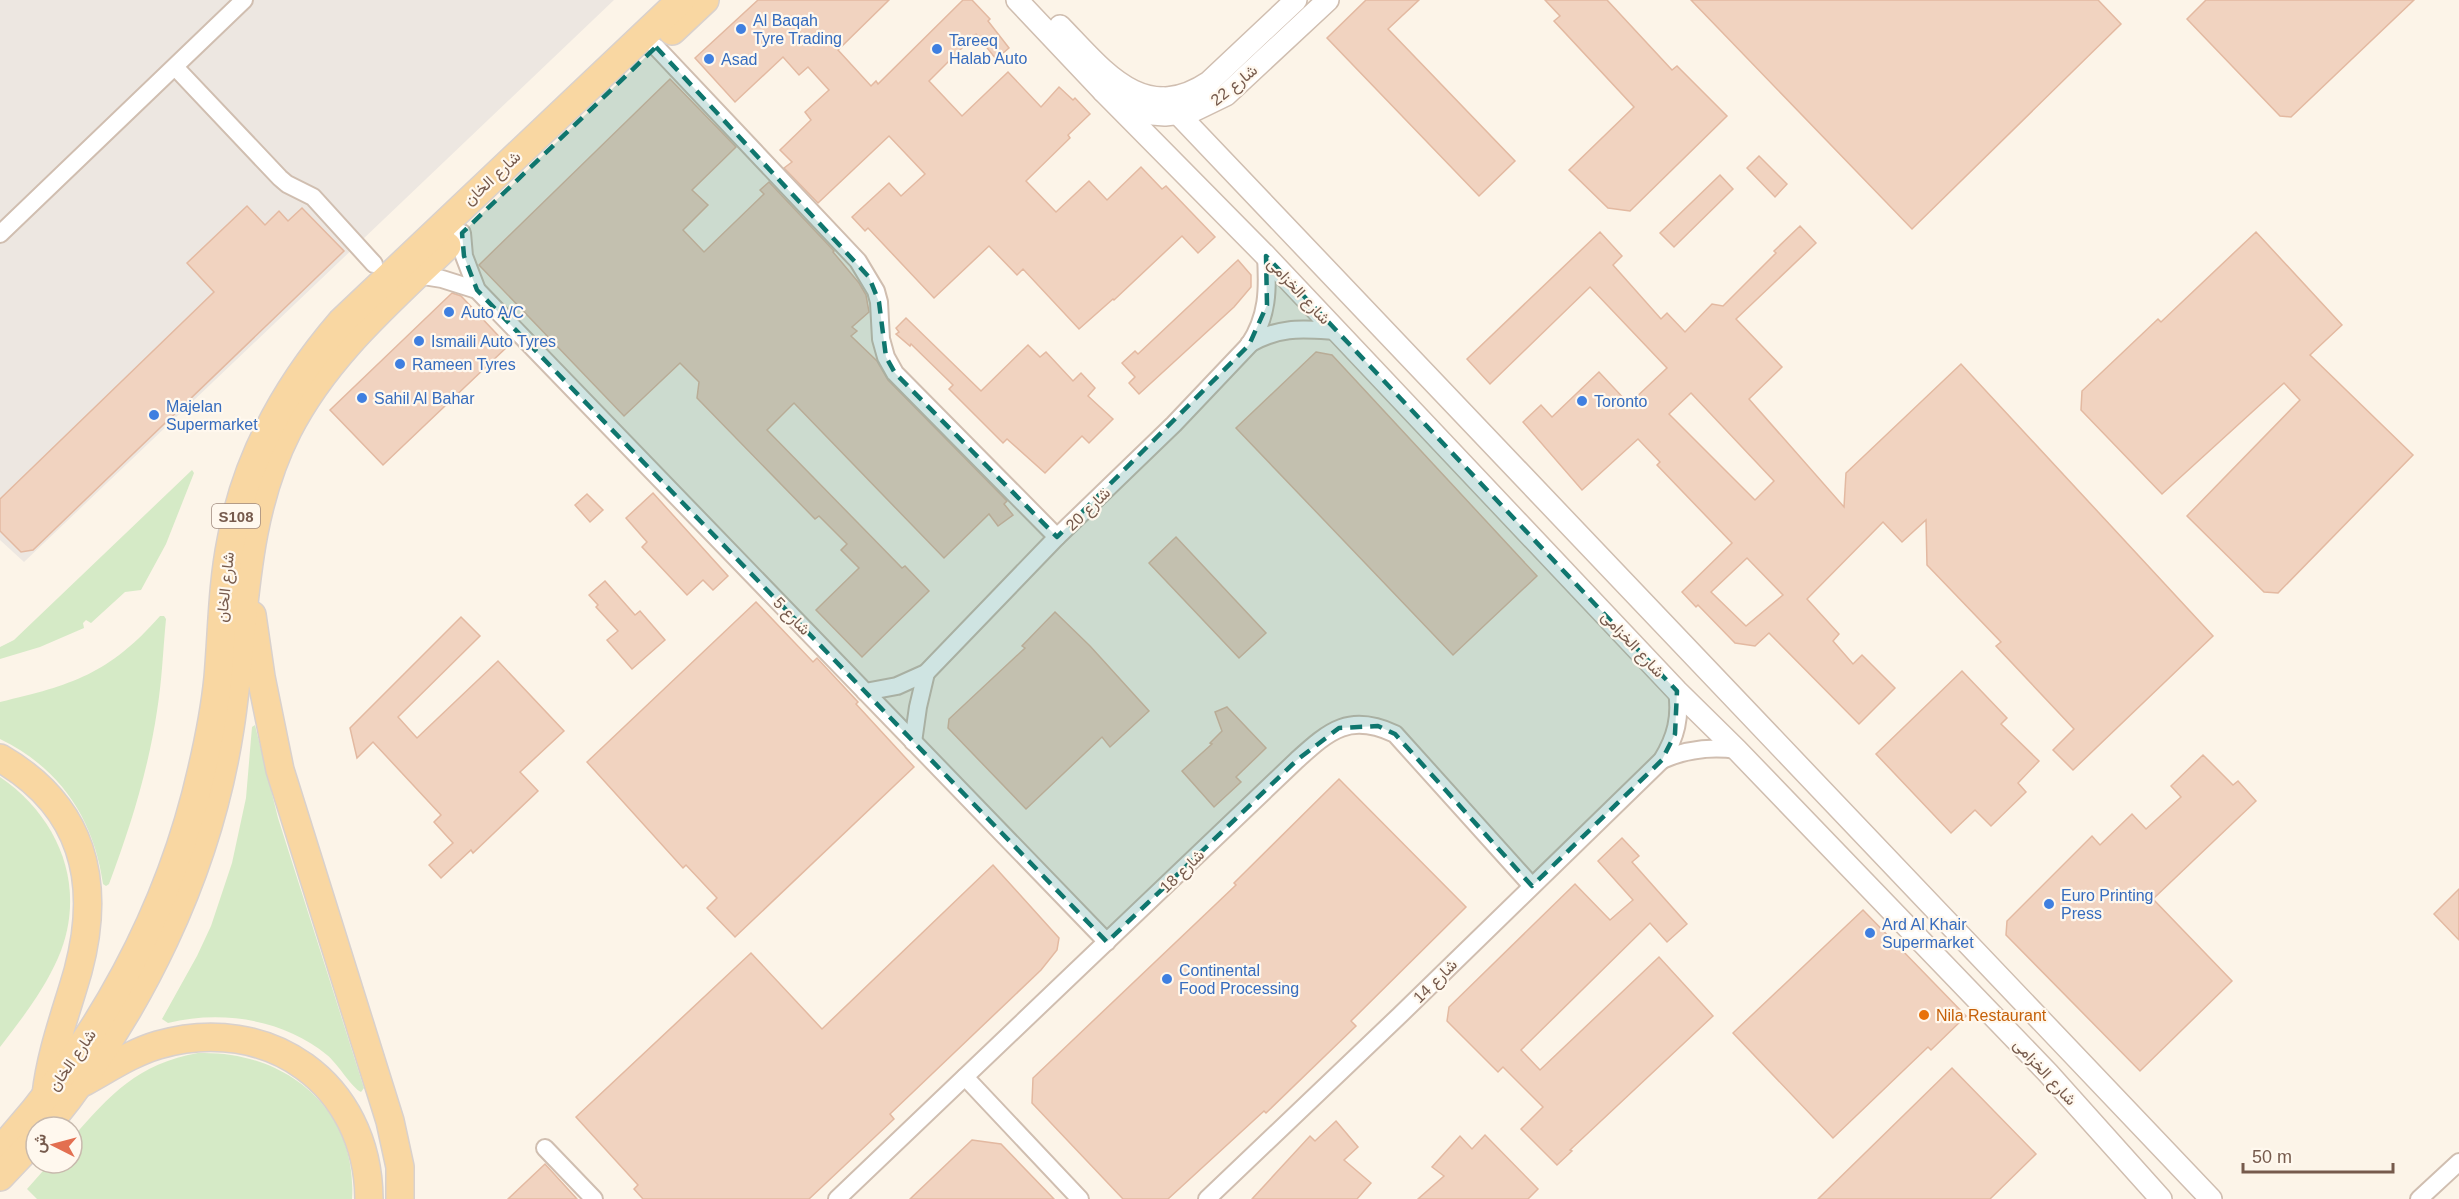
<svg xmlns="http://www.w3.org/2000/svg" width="2459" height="1199" font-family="Arial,Vazirmatn,sans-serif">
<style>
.industrial{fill:#ede7e1}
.green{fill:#d5eac6}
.building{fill:#f1d3c0;stroke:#e3b9a1;stroke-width:1.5;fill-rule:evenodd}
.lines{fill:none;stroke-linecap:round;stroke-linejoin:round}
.minor-casing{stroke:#d0beb0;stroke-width:20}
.tertiary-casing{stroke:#d0beb0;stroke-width:24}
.primary-casing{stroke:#d9d1cd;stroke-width:30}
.minor{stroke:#fff;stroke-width:16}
.tertiary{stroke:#fff;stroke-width:21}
.primary{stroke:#f9d7a2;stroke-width:27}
.marked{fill:#0f766e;fill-opacity:0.2;stroke:#0f766e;stroke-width:4.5;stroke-dasharray:12 8;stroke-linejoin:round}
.shop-dot{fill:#3f7fe0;stroke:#fff8ee;stroke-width:2}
.food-dot{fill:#e8710a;stroke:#fff8ee;stroke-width:2}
.labels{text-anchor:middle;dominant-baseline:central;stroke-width:4.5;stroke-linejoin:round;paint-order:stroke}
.shield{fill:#fff8ee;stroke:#9f897d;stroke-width:1.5}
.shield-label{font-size:15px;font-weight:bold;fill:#765a4c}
.shop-label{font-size:16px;fill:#366cbe;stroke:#fff8ee;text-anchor:start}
.street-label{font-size:16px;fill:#765a4c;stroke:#fff8ee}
.food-label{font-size:16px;fill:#c56008;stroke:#fff8ee;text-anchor:start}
</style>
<rect width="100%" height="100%" fill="#fcf4e8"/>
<polygon class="industrial" points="0,0 614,0 24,562 0,540"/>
<g class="green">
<polygon points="192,470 194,473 166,544 141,590 125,592 91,623 86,620 83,623 84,628 40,647 0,659 0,647 14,640"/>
<path d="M160,616h4l2,3c-3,31 -4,62 -9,92 -9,60 -27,117 -48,173l-3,2 -3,-2c-9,-65 -43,-116 -103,-145v-37c72,-17 109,-28 160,-86z"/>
<path d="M255,725l23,93 86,270 -3,4c-9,-4 -23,-28 -34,-37 -43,-36 -106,-45 -159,-32l-6,-4 35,-63 14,-30 21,-63 14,-65 6,-71z"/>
<path d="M0,777c60,41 88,112 58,181 -14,32 -37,62 -58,89z"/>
<path d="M198,1053c86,-3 160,55 154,146h-315l-10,-10 23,-26h22v-25c39,-44 65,-74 126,-85z"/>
</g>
<g class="building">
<polygon points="758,0 889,0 838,50 871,86 876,81 878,84 963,0 972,0 990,19 988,21 1009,48 996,59 976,34 929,81 962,116 1008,72 1041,107 1059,87 1073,100 1075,98 1090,114 1068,135 1070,138 1026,181 1056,212 1089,181 1107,200 1141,167 1162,189 1166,186 1215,237 1198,253 1182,236 1114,300 1113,299 1079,329 1023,269 1017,275 989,246 934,298 868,228 865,231 852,217 889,183 901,196 925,174 889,136 818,203 784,168 792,162 780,150 811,120 805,112 829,90 808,67 799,75 783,57 735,102 695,58"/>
<polygon points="1366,0 1419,0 1388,29 1515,161 1479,196 1327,38"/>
<polygon points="1545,0 1607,0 1672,70 1677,66 1727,116 1630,211 1608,208 1569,170 1634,107 1554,21 1560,16"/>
<polygon points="1691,0 2098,0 2121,24 1912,229"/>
<polygon points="2206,0 2414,0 2291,117 2280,116 2187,19"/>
<polygon points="670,79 736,147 692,190 708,205 683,230 704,252 764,194 760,190 769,182 834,251 833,252 859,283 866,295 869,312 852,327 857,331 851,336 877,361 888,380 1007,501 1004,504 1013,515 998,526 989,514 944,558 794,403 767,430 902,568 905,566 929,591 862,657 816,610 859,568 841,550 847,544 819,516 815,519 697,398 699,382 680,363 624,416 479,265"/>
<polygon points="1759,156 1787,184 1775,197 1747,168"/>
<polygon points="1720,175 1733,189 1674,247 1660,233"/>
<polygon points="247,206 265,225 279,211 288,221 302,208 344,251 33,550 21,552 0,531 0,499 214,292 187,263"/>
<path d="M1800,226l16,17 -80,76 46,48 -33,32 95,108 2,-34 115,-109 252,272 -140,134 -20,-20 21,-21 -78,-83 5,-4 -74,-77 -1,-45 -24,22 -19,-20 -76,77 32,35 -6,7 20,23 9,-9 33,33 -36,36 -90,-91 -14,13 -20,-3 -37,-38 -2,2 -14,-15 50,-49 -75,-78 3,-3 -22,-23 -56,51 -59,-68 18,-17 11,12 47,-45 30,32 38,-36 -77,-81 -100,97 -23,-25 133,-127 22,24 -9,9 48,54 6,-6 18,19 27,-28 11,2 53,-53 -2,-2zM1691,393l83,88 -19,19 -86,-86zM1747,558l36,37 -37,31 -35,-34z"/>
<polygon points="2256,232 2342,325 2310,355 2413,455 2278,593 2264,592 2187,516 2300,400 2284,383 2162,494 2081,410 2082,391 2158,319 2161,322"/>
<polygon points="1238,260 1251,275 1251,287 1234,307 1139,394 1129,383 1135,377 1122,363 1135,351 1138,354"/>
<polygon points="452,293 461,296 508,346 383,465 330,410"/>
<polygon points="906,318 981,391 1028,345 1040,357 1046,352 1073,381 1081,373 1095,388 1088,396 1113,419 1089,443 1082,436 1045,473 1007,439 1003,443 949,389 953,385 911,344 910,346 896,334 899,332 896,328"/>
<polygon points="1316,352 1332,355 1537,576 1453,655 1236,428"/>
<polygon points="653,493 728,576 713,590 703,580 687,595 642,547 647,542 626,518"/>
<polygon points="587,494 603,510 590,522 575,505"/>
<polygon points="1176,537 1266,633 1239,658 1149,563"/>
<polygon points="605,581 635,615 640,611 665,640 632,669 607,640 618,631 596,607 598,605 589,595"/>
<polygon points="756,602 813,662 817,658 858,702 856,704 914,767 735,937 707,908 717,898 686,865 683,868 587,762"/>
<polygon points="1055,612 1090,646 1149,711 1110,747 1102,737 1026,809 948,728 949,719 1025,648 1022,646"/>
<polygon points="461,617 480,636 398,717 417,738 498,661 564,731 520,772 538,791 473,853 471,850 441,878 429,865 453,843 434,822 441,815 373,742 357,758 350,728"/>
<polygon points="1962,671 2007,718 2001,724 2039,761 2018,783 2026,792 1991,826 1975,810 1951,833 1876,754"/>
<polygon points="1227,707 1266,748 1236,777 1241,782 1214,807 1182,771 1212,744 1210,743 1222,731 1215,712"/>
<polygon points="2203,755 2233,785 2238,781 2256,801 2153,899 2232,981 2140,1071 2006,935 2007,921 2092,836 2100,845 2132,814 2146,829 2181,797 2171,786"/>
<polygon points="1339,779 1466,907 1351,1021 1356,1026 1266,1113 1264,1111 1168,1199 1123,1199 1032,1103 1033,1078 1236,885 1234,883"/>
<polygon points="1622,838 1639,856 1632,862 1687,924 1667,942 1650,923 1521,1050 1540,1070 1659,957 1713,1016 1570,1150 1572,1151 1557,1165 1521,1129 1543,1107 1503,1067 1498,1072 1447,1021 1449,1007 1575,884 1610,920 1633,900 1598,861"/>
<polygon points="993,865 1059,938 1057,950 1041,970 890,1114 894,1119 809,1199 643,1199 634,1189 638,1185 576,1117 751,953 822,1029"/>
<polygon points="2459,889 2459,940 2434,914"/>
<polygon points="1863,910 1966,1016 1931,1050 1928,1047 1833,1138 1733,1033"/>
<polygon points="1952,1068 2036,1154 1990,1199 1818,1199"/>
<polygon points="1336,1121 1358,1147 1344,1160 1371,1183 1357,1199 1252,1199 1310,1136 1315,1141"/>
<polygon points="1485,1135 1538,1189 1528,1199 1418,1199 1444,1176 1432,1167 1460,1136 1472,1149"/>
<polygon points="972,1140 1001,1144 1054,1199 910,1199"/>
<polygon points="545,1164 577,1199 508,1199"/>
</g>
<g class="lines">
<defs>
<g id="minor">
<polyline points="656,47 858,261 876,291 879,302 881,339 886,357 895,373 1057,537"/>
<polyline points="175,67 280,178 287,184 313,197 374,264"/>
<polyline points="462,233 464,256 477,290 1107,942"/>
<polyline points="0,234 244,0"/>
<polyline points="417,275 442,279 477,290"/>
<path d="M1249,344c32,-18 53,-15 87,-13"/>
<path d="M865,692l32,-6 29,-13 131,-136 117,-113 75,-79c19,-29 19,-55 17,-89"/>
<polyline points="913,742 918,707 926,673"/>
<path d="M1662,760c25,-11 48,-14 75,-10"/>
<polyline points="965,1077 1080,1199"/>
<polyline points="545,1148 594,1199"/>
<path d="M837,1199l460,-439c33,-30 53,-47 98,-26l137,152"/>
<path d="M1207,1199l192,-183 263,-256c14,-23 19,-43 15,-69"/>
<polyline points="2419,1199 2459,1162"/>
</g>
<g id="tertiary">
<polyline points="1017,0 1103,91 1127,107 1152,114 1165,115 1191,112 1226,95 1328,0"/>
<path d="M1060,26c43,44 83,100 149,56l87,-82"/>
<polyline points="1103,91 1266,256 1677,691 1737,750 2048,1073 2161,1199"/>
<polyline points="1163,98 2211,1199"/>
</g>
<g id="primary">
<polyline points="672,31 705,0"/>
<polyline points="252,615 261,677 280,770 390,1121 400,1167 400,1199"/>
<path d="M0,758c83,48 102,123 78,213 -12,42 -27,80 -32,124"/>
<path d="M84,1082c24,-13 47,-29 74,-37 110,-32 210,38 211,154"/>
<path d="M46,1127c93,-113 162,-254 184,-399 16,-101 10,-204 58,-298 38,-74 100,-127 159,-184"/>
<path d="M0,1150c98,-107 170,-239 202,-381 7,-30 13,-61 16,-91 4,-46 4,-92 13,-137 15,-84 55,-155 110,-219l340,-322"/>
<polyline points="0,1177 36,1139"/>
</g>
</defs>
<use href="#minor" class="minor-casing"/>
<use href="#tertiary" class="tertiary-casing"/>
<use href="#primary" class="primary-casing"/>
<use href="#minor" class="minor"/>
<use href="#tertiary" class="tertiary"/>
<use href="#primary" class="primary"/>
</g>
<path class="marked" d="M656,47l213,230 10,25 7,55 9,16 162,164 192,-192 18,-40 -1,-49 411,435 -2,43 -13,26 -130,126 -137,-152 -17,-8 -39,2 -42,32 -190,182 -630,-652 -13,-34 -2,-23z"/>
<g class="shop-dot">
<circle cx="741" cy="29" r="6"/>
<circle cx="937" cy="49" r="6"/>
<circle cx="709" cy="59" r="6"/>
<circle cx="449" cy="312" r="6"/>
<circle cx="419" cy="341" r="6"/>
<circle cx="400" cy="364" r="6"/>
<circle cx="362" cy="398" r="6"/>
<circle cx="1582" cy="401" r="6"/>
<circle cx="154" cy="415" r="6"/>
<circle cx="2049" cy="904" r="6"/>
<circle cx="1870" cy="933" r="6"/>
<circle cx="1167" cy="979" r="6"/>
</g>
<circle class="food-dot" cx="1924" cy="1015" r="6"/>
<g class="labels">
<rect class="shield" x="212" y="504" width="48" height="24" rx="4.5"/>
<g class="shield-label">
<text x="236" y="516">S108</text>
</g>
<g class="shop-label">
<text x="753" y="20">Al Baqah<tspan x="753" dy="18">Tyre Trading</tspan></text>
<text x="949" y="40">Tareeq<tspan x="949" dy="18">Halab Auto</tspan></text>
<text x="721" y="59">Asad</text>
<text x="461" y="312">Auto A/C</text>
<text x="431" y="341">Ismaili Auto Tyres</text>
<text x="412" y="364">Rameen Tyres</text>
<text x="374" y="398">Sahil Al Bahar</text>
<text x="1594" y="401">Toronto</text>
<text x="166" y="406">Majelan<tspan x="166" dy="18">Supermarket</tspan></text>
<text x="2061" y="895">Euro Printing<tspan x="2061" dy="18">Press</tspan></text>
<text x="1882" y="924">Ard Al Khair<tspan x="1882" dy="18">Supermarket</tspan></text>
<text x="1179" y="970">Continental<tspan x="1179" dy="18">Food Processing</tspan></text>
</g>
<g class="street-label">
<text transform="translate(1234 85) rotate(-39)">شارع 22</text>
<text transform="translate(492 178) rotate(-43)">شارع الخان</text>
<text transform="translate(1299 291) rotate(47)">شارع الخزامى</text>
<text transform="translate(1088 509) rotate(-44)">شارع 20</text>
<text transform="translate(225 587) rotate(-84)">شارع الخان</text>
<text transform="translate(792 616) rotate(46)">شارع 5</text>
<text transform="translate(1633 644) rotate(47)">شارع الخزامى</text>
<text transform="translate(1182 871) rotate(-44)">شارع 18</text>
<text transform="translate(1435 981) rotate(-45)">شارع 14</text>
<text transform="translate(72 1060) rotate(-55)">شارع الخان</text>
<text transform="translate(2045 1072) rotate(47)">شارع الخزامى</text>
</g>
<g class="food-label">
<text x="1936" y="1015">Nila Restaurant</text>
</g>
</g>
<g transform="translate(54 1145) rotate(276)"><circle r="28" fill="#fff8ee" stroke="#c8b9ad" stroke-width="1.5"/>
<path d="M0-4.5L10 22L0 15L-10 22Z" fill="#e36f50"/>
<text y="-9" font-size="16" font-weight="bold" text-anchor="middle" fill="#765a4c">ش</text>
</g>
<path d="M2243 1163v9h150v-9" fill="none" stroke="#765a4c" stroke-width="3"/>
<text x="2252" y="1163" font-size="18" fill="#765a4c" stroke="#fff8ee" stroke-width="4.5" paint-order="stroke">50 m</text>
</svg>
